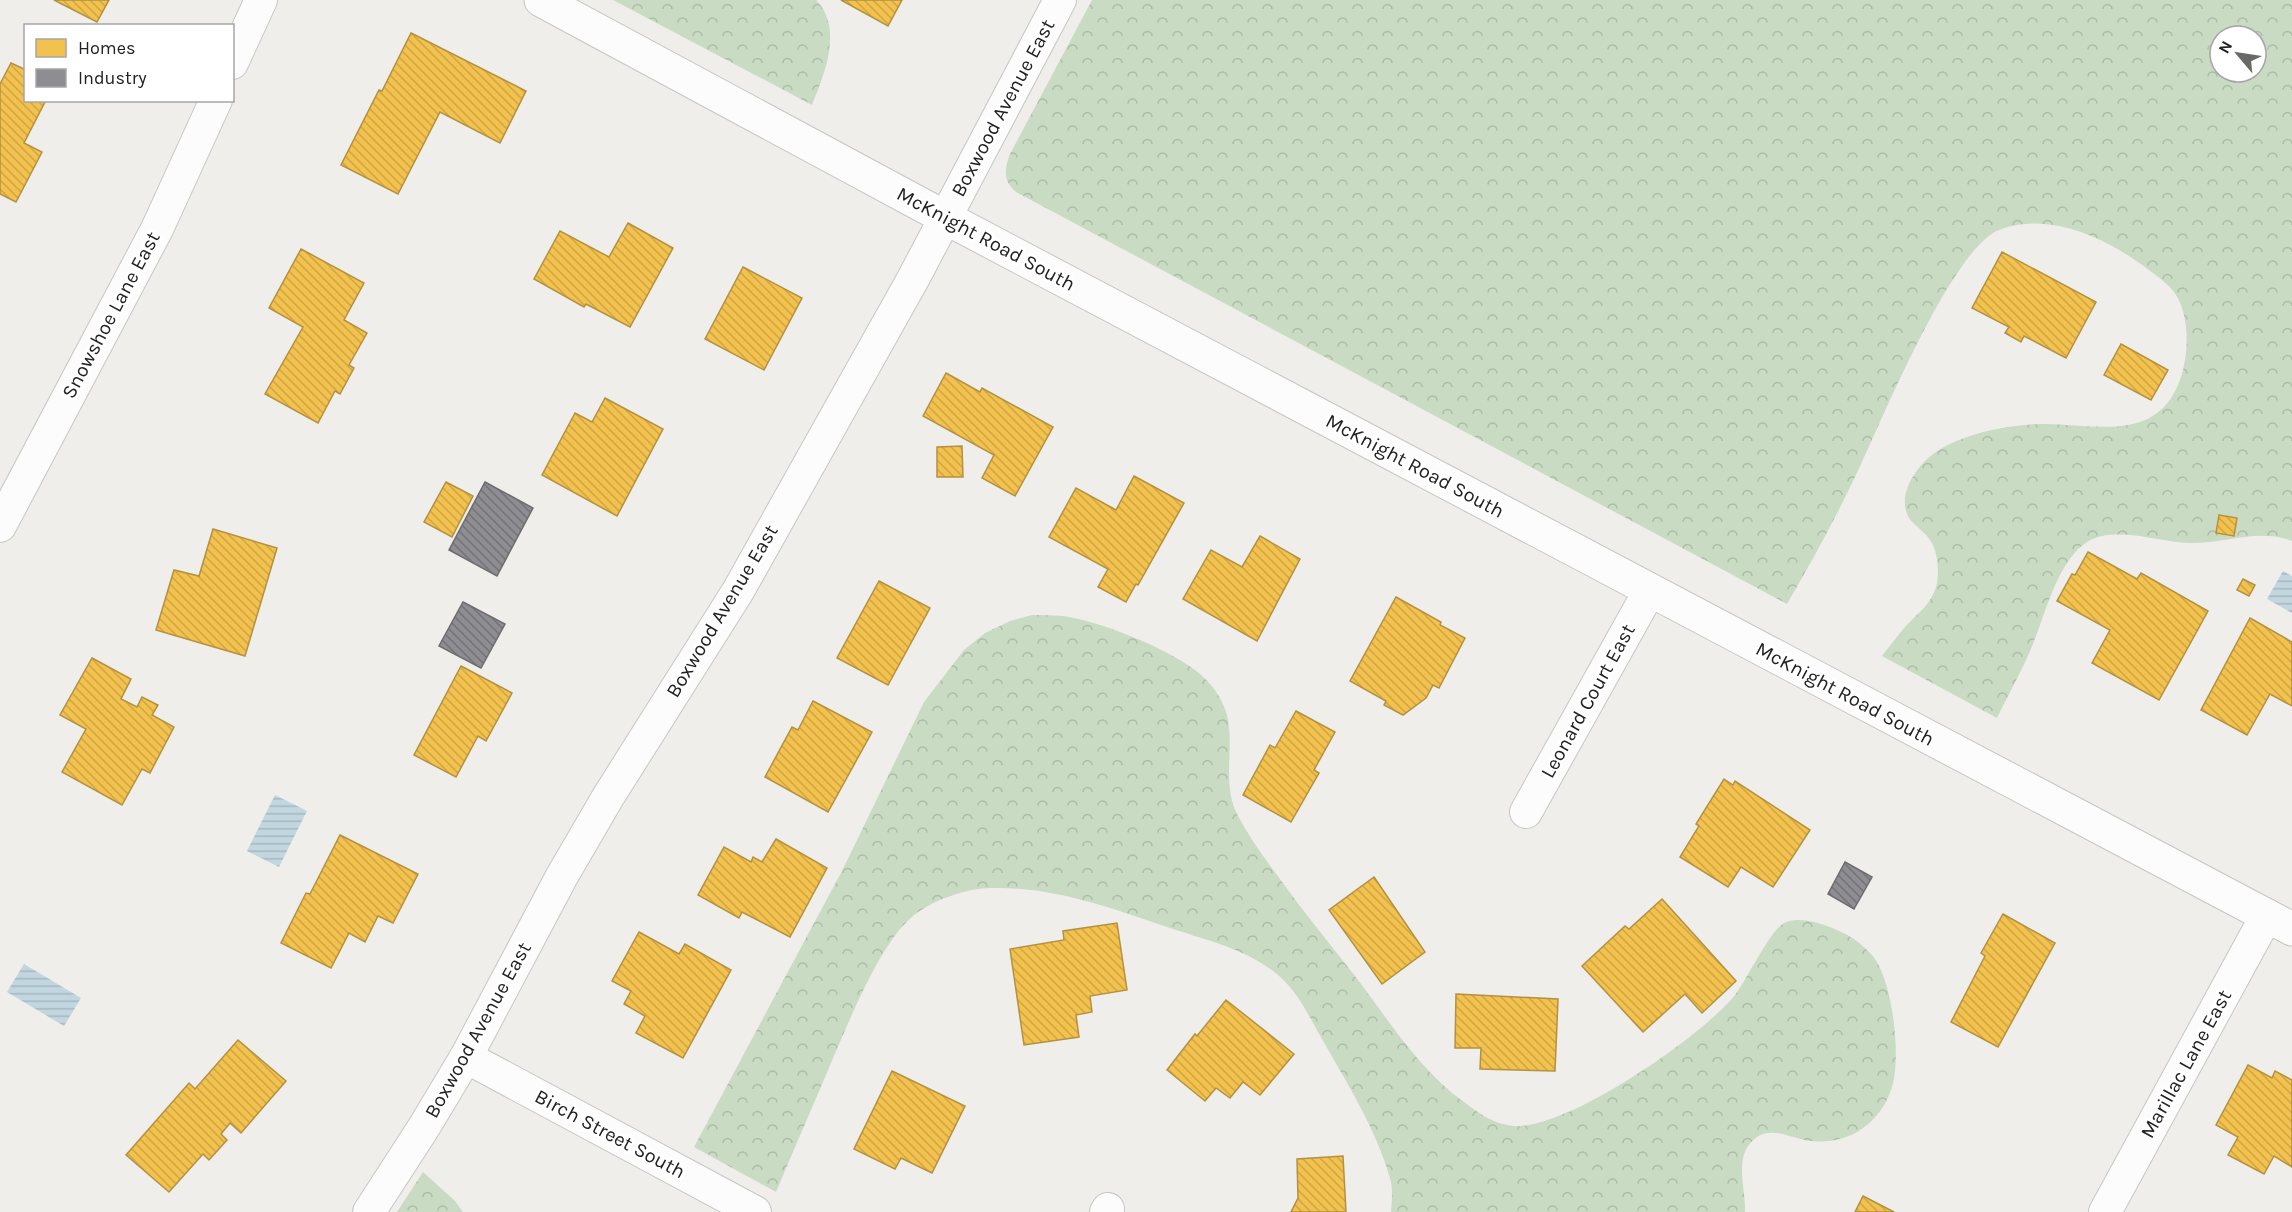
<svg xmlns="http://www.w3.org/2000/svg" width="2292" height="1212" font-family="Karla,sans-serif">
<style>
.forest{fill:url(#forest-crowns);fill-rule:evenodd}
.water{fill:url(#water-rules)}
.homes{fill:url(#homes-back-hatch);stroke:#b39140;stroke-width:1.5}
.industry{fill:url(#industry-back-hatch);stroke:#6d6d70;stroke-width:1.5}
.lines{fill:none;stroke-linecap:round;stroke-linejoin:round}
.minor-casing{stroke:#c6c6c4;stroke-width:34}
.tertiary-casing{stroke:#c6c6c4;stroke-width:35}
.minor{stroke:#fdfcfc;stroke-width:32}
.tertiary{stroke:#fdfcfc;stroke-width:33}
.labels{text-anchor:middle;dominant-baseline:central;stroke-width:6;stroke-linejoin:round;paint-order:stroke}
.street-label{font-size:20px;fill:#212121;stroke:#fff}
</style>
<defs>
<pattern id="forest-crowns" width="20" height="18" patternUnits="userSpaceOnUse" patternTransform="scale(1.5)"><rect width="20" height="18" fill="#c9dbc3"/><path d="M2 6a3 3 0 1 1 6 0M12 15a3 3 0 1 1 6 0" fill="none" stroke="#acbca7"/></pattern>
<pattern id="water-rules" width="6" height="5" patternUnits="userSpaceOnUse" patternTransform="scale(1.5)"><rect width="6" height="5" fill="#c2d6df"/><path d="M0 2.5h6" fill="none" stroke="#a6b7bf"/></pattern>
<pattern id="homes-back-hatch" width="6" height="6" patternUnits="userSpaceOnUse" patternTransform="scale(1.5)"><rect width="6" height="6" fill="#f2c14e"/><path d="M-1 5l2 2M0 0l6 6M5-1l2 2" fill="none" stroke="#cfa644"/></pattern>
<pattern id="industry-back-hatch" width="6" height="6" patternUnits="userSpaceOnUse" patternTransform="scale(1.5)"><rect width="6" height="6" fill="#8d8d92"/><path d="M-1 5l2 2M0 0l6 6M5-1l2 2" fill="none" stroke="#737377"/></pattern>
</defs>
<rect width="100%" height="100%" fill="#efeeeb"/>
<g class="forest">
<path d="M613,0h203c28,28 8,75 -4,105z"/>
<path d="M1092,0h1200v541c-33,-13 -66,2 -99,2 -30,0 -61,-13 -91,-7 -41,8 -55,75 -69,108 -10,25 -24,49 -36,74l-115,-62c8,-10 15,-20 23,-29 13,-14 28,-24 32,-44 2,-13 1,-32 -7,-43 -5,-8 -15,-14 -21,-22 -14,-24 10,-56 30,-68 28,-17 68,-25 101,-26 54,-1 116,21 140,-44 9,-24 10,-63 -4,-85 -6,-10 -18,-18 -27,-25 -39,-30 -99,-60 -150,-40 -46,18 -114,183 -137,232 -22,48 -48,96 -75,142l-771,-412c-13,-11 -12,-22 -6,-38zM2220,36h36v36h-36z"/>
<path d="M1032,615c10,0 21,0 31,1 37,5 103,32 132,54 15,11 27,27 32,45 8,34 -6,69 11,101 11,21 25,40 39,59 25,35 52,68 78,101 33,43 64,94 109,126 14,11 30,22 49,24 54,4 188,-89 222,-131 13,-17 34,-63 49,-72 18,-10 59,7 74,19 6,5 13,11 17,17 18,26 27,101 16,131 -5,15 -15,29 -28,38 -14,11 -35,15 -53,13 -16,-2 -38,-15 -53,-4 -25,17 -11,51 -12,75h-354c1,-11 2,-23 -1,-34 -14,-49 -43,-95 -68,-139 -12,-21 -24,-47 -44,-64 -30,-25 -68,-34 -105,-46 -59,-20 -120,-43 -183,-41 -26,1 -57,12 -77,28 -34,28 -64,106 -82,147 -18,43 -37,86 -55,129l-82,-45 149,-278 81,-167 40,-52 21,-17 25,-12z"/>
<polygon points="423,1172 455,1201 463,1212 397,1212"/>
</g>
<g class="water">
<polygon points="2283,571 2292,576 2292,613 2267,599"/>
<polygon points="275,795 307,811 279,867 247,851"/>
<polygon points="24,964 81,998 64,1026 7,992"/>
</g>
<g class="homes">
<polygon points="54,0 109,0 97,22"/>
<polygon points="841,0 902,0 888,26"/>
<polygon points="411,33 526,91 500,143 440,112 398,194 341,165 379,90 382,91"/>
<polygon points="11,63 26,70 26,100 46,100 24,143 42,152 16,202 0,194 0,84"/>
<polygon points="628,223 673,248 630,327 586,304 584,307 534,279 560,231 609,257"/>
<polygon points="301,249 364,283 344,320 367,333 349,365 354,368 340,394 335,391 318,423 265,394 303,327 269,308"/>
<polygon points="2002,252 2096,302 2066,358 2024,336 2021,342 2005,333 2009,327 1972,308"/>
<polygon points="743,267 802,298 764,370 705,339"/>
<polygon points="2121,344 2168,370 2151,400 2104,375"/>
<polygon points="946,373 980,392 982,388 1053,427 1015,496 982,478 994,455 923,416"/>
<polygon points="605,398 663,429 617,516 542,475 575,413 592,422"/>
<polygon points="962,446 963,477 937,477 937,447"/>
<polygon points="1134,476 1184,503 1138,585 1136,584 1126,602 1098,587 1108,569 1049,537 1076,488 1116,510"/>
<polygon points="446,482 473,496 452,537 424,522"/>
<polygon points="2219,515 2237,518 2234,536 2216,533"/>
<polygon points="213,529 277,548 245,656 156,630 174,570 199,576"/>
<polygon points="1260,536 1300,559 1257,641 1183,599 1211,550 1242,567"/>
<polygon points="2088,552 2137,579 2141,573 2208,611 2159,700 2092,663 2110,630 2057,601 2072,574 2075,575"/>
<polygon points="2243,579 2255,585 2249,596 2237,590"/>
<polygon points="879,581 930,608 888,685 837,658"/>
<polygon points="1396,597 1441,622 1440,625 1465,638 1439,688 1433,685 1426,698 1403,715 1384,705 1386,701 1350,681"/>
<polygon points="2250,618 2292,642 2292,706 2270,694 2247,735 2201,710"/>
<polygon points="92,658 131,679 121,699 137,707 142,697 158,705 152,715 174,727 150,773 142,769 122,805 62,772 86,729 60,715"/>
<polygon points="461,666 512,693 486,741 478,736 456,777 414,755"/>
<polygon points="813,701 872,732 828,812 765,777 792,727 798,730"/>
<polygon points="1296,711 1335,732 1314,770 1319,773 1291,822 1243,795 1270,745 1275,748"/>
<polygon points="1724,779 1733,785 1735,781 1810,830 1773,887 1741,867 1728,887 1680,857 1699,826 1696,824"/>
<polygon points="340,835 418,874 393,923 378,916 365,942 349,933 331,968 281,943 306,893 310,894"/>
<polygon points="776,839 827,868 790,937 742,912 739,918 698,895 724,847 751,862 753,857 762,862"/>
<polygon points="1374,877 1425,952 1382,984 1329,910"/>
<polygon points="1662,899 1736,981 1702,1013 1685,994 1643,1032 1582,966 1625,926 1629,929"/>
<polygon points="2003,914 2055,943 1998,1047 1951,1022 1985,956 1981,953"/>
<polygon points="1117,923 1127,990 1090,996 1092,1012 1076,1015 1079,1037 1024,1045 1010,949 1064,940 1063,931"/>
<polygon points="639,932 679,954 685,944 731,970 683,1058 636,1033 645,1016 624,1004 631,991 612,981"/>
<polygon points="1456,994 1558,999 1555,1071 1480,1069 1481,1048 1455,1048"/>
<polygon points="1226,1000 1294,1054 1260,1095 1243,1082 1230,1098 1216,1088 1205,1101 1167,1070 1195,1034 1197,1036"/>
<polygon points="238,1040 286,1081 241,1133 230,1123 221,1134 227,1140 209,1160 203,1154 169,1192 126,1155 189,1083 195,1089"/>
<polygon points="2248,1065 2272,1078 2275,1071 2292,1080 2292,1167 2274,1156 2264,1174 2228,1155 2238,1137 2216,1125"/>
<polygon points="892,1071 965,1106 932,1173 901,1158 895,1169 854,1149"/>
<polygon points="1343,1156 1346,1212 1291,1212 1298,1198 1297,1159"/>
<polygon points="1863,1196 1894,1212 1855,1212"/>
</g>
<g class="industry">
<polygon points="485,482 533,508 497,576 449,550"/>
<polygon points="463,602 505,624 481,668 439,646"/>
<polygon points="1845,862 1872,877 1854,909 1828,894"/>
</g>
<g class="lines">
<defs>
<g id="minor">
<polyline points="232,63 261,0"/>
<polyline points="0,526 157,229 216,100"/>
<polyline points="1526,812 1650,590"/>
<polyline points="466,1057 755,1212"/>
<polyline points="369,1212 424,1127 466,1057 562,876 608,797 738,591 913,279 1060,0"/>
<polyline points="1106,1212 1108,1209"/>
<polyline points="2105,1212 2267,915"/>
</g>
<polyline id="tertiary" points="541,0 946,218 2292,929"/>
</defs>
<use href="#minor" class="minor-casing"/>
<use href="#tertiary" class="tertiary-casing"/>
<use href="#minor" class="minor"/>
<use href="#tertiary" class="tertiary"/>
</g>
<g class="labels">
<g class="street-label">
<text transform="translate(1003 108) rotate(-62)">Boxwood Avenue East</text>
<text transform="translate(986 239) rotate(28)">McKnight Road South</text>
<text transform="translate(111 315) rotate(-62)">Snowshoe Lane East</text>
<text transform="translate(1415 466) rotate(28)">McKnight Road South</text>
<text transform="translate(722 611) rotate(-59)">Boxwood Avenue East</text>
<text transform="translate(1845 694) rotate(28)">McKnight Road South</text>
<text transform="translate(1588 701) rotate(-61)">Leonard Court East</text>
<text transform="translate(478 1030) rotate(-61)">Boxwood Avenue East</text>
<text transform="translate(2186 1064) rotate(-61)">Marillac Lane East</text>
<text transform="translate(610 1134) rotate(28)">Birch Street South</text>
</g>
</g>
<rect x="24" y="24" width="210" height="78" fill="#ffffff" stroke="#a6a6a6" stroke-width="1.5"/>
<rect x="36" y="39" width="30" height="18" fill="#f2c14e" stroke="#a6a6a6" stroke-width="1.5"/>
<text x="78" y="54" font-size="18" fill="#212121">Homes</text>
<rect x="36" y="69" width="30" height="18" fill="#8d8d92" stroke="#a6a6a6" stroke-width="1.5"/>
<text x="78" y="84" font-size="18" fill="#212121">Industry</text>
<g transform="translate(2238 54) rotate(299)"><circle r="28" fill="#ffffff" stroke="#a6a6a6" stroke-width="1.5"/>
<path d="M0-4.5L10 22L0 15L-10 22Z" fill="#696968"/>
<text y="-9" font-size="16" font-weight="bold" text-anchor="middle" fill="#212121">N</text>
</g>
</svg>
